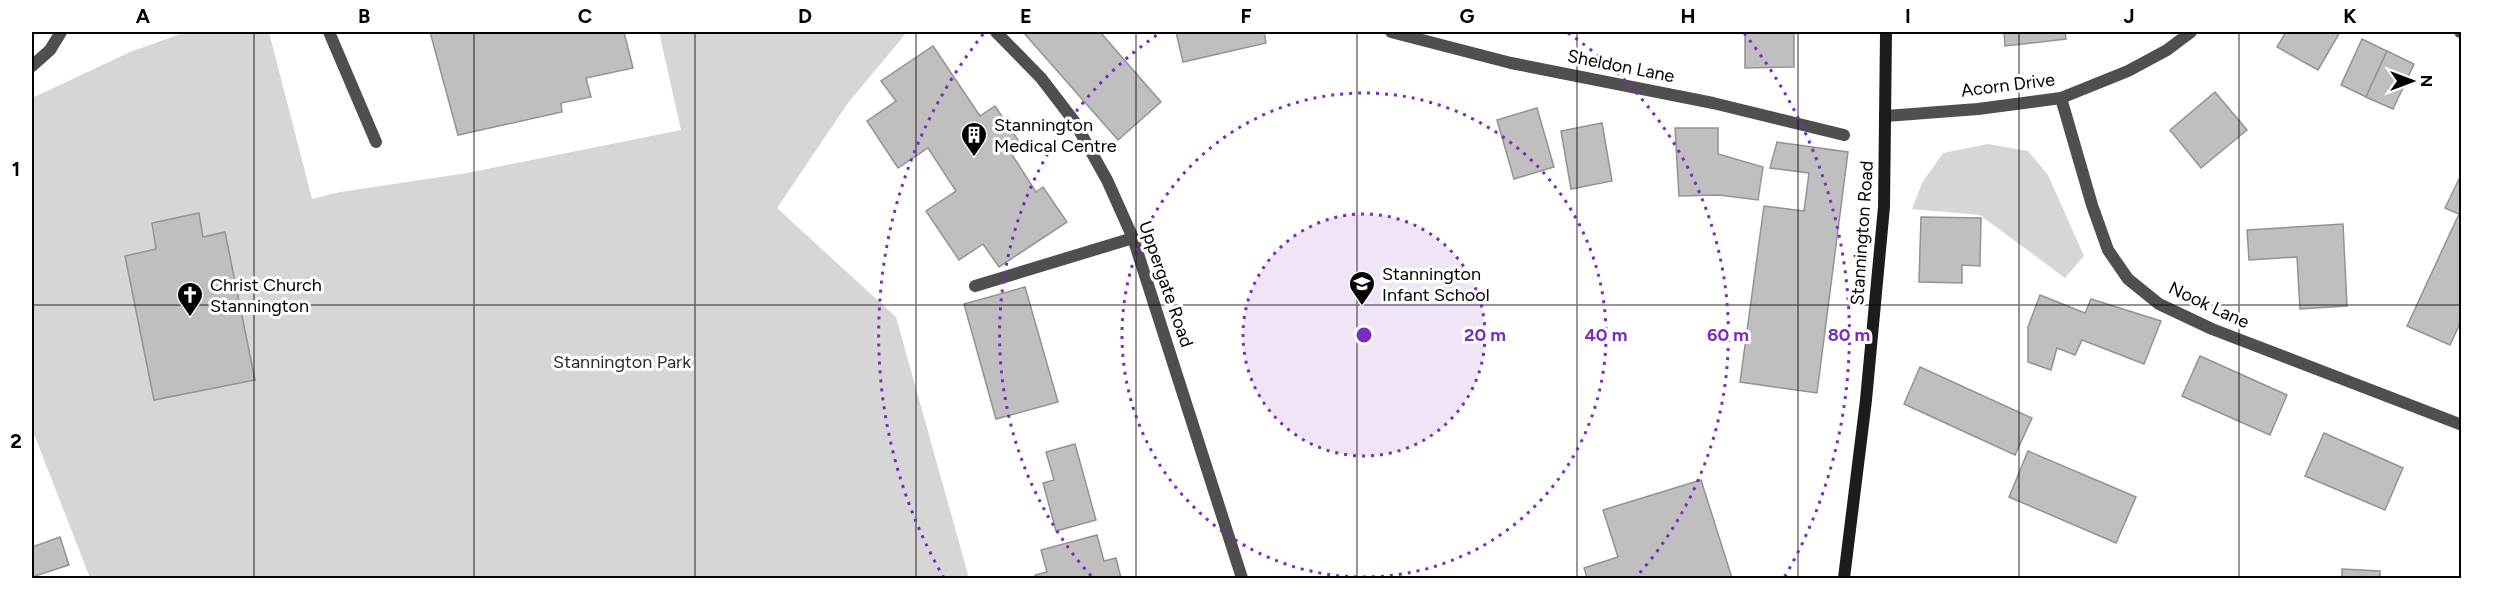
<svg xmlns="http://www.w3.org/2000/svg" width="2493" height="610" font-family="Figtree,sans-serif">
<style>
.green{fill:#d6d6d6}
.building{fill:#bfbfbf;stroke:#939393;stroke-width:1.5}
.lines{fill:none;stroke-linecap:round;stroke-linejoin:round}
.lane{stroke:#4f4f4f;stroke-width:12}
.street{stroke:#4f4f4f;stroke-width:12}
.secondary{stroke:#1c1c1c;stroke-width:12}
.grid{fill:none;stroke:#000;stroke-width:1.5;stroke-opacity:0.55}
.ring{fill:none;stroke:#7b2cbf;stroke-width:3;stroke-dasharray:3 6}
.labels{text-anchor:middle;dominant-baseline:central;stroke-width:6;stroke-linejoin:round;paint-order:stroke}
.street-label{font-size:18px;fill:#000;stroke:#fff}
.poi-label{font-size:18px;fill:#000;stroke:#fff;text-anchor:start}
.park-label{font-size:18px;fill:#2d2d2d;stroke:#fff}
.centre{fill:#7b2cbf;stroke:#fff;stroke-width:3}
.ring-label{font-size:18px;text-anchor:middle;font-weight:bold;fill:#7b2cbf;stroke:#fff;stroke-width:6;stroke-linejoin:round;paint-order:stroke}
.neatline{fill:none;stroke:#000;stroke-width:2}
.grid-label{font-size:20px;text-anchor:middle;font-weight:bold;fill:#000}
</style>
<rect width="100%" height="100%" fill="#fff"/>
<g class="green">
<polygon points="186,32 269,32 312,199 340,192 467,173 681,130 659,32 907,32 848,103 777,208 896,317 969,578 90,578 32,429 32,98 130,52"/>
<polygon points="1988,144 2028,151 2048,175 2084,256 2065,278 1980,215 1912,209 1922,183 1943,153"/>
</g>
<g class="building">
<polygon points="430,32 624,32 633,68 586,78 591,97 561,103 562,112 458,135"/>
<polygon points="1023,32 1100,32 1161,102 1118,140"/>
<polygon points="1176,32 1264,32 1266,43 1183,62"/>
<polygon points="1745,32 1794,32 1794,67 1745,68"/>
<polygon points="2004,32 2065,32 2066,39 2005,46"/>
<polygon points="2286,32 2340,32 2318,70 2277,47"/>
<polygon points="2362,39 2387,51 2366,97 2341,85"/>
<polygon points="933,46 980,116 995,106 1018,140 1007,147 1036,192 1043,187 1067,222 999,267 983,244 959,260 926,211 956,191 928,148 898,168 867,121 896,101 881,81"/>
<polygon points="2387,51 2414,64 2393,109 2366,97"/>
<polygon points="2215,92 2247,130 2201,168 2170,130"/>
<polygon points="1537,108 1554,167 1514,179 1497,120"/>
<polygon points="1602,123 1612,181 1571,189 1561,131"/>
<polygon points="1675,128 1718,128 1718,154 1763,167 1758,200 1719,195 1679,196"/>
<polygon points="1777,142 1848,152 1817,393 1740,382 1764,206 1804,211 1809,173 1770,168"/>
<polygon points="2462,173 2462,319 2450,345 2407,326 2459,214 2445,208"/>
<polygon points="199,213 203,237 225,232 255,380 154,400 125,256 156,249 152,223"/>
<polygon points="1921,217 1981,218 1980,266 1962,265 1962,283 1919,282"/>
<polygon points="2343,224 2347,306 2300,309 2297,257 2249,260 2247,230"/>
<polygon points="1025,287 1058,402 996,419 964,304"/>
<polygon points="2040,295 2085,313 2091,299 2161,321 2144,364 2082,340 2075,355 2057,348 2051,370 2028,362 2028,327"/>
<polygon points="2200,356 2287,395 2270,435 2182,396"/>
<polygon points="1920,367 2032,418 2015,455 1904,404"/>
<polygon points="2324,433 2403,468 2385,510 2305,476"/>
<polygon points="1075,444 1096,520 1056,531 1043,483 1054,480 1046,452"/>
<polygon points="2028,451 2136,497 2116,543 2009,497"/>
<polygon points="1701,480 1732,578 1587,578 1584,568 1618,557 1603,510"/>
<polygon points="1097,535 1104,561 1116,558 1121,578 1036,578 1035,575 1047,572 1041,550"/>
<polygon points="60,537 69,565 32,577 32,547"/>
<polygon points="2342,569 2380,571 2380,578 2342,578"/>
</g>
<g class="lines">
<g class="lane">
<polyline points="329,32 376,142"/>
<polyline points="975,286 1133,238"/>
</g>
<g class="street">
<polyline points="996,32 1041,78 1074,121 1107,180 1133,238 1242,578"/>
<polyline points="1391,32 1511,63 1713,103 1844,135"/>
<polyline points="2460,32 2462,32"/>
<polyline points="32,66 50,50 61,32"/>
<polyline points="2061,98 2092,205 2108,250 2128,279 2159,304 2212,329 2462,425"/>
<polyline points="1886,116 1978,109 2061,98 2128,71 2167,50 2191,32"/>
</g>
<polyline class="secondary" points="1844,578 1866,400 1884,207 1886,32"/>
</g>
<path class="grid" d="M254,32v546M474,32v546M695,32v546M916,32v546M1136,32v546M1357,32v546M1577,32v546M1798,32v546M2019,32v546M2239,32v546M32,305h2430"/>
<circle cx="1364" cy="335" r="121" fill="#7b2cbf" fill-opacity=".12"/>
<g class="ring">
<circle cx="1364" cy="335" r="121"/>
<circle cx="1364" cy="335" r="242"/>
<path d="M1091 576A364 364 0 0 1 1160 33M1568 33A364 364 0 0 1 1637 576"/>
<path d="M944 578A485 485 0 0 1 984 33M1744 33A485 485 0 0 1 1784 578"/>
</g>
<defs>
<symbol id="building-pin" viewBox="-11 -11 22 30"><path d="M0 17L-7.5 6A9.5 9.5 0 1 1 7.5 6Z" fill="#000" stroke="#fff"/><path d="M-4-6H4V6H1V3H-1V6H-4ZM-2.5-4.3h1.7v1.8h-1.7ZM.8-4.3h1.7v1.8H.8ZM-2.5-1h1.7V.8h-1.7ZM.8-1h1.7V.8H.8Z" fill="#fff"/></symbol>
<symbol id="school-pin" viewBox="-11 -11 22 30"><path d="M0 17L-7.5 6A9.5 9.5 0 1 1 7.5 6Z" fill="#000" stroke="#fff"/><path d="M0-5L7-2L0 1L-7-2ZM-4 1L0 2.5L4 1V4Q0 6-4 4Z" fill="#fff"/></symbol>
<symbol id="church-pin" viewBox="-11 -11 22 30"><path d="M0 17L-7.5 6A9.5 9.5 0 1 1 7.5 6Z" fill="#000" stroke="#fff"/><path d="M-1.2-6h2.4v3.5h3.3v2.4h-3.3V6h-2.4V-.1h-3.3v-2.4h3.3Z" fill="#fff"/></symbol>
</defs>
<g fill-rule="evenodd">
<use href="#building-pin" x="959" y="120" width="30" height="40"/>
<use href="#school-pin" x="1347" y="269" width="30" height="40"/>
<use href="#church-pin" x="175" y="280" width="30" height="40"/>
</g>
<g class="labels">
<g class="street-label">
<text transform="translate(1621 66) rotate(11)">Sheldon Lane</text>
<text transform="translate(2008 85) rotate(-7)">Acorn Drive</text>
<text transform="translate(1862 233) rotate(-86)">Stannington Road</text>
<text transform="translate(1166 284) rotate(71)">Uppergate Road</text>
<text transform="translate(2209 305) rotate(25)">Nook Lane</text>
</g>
<g class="poi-label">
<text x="994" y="125">Stannington<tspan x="994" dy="21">Medical Centre</tspan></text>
<text x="1382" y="274">Stannington<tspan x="1382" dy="21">Infant School</tspan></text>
<text x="210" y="285">Christ Church<tspan x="210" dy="21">Stannington</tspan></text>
</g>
<g class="park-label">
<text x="622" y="362">Stannington Park</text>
</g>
</g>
<circle cx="1364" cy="335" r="9" class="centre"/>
<g class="ring-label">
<text x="1485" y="341">20 m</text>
<text x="1606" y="341">40 m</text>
<text x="1728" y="341">60 m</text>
<text x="1849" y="341">80 m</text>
</g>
<rect width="2493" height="610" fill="none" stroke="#ffffff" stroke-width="66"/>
<g transform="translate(2412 81) rotate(90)" stroke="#ffffff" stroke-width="4.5" paint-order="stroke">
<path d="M0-4.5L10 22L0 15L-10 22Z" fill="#000000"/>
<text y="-9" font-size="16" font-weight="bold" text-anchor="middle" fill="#000000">N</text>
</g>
<rect x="33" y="33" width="2427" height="544" class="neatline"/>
<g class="grid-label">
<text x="143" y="23">A</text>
<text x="364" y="23">B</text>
<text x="585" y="23">C</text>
<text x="805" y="23">D</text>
<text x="1026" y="23">E</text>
<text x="1246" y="23">F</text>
<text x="1467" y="23">G</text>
<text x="1688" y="23">H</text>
<text x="1908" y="23">I</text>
<text x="2129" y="23">J</text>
<text x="2350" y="23">K</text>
<text x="16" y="176">1</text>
<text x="16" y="448">2</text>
</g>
</svg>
